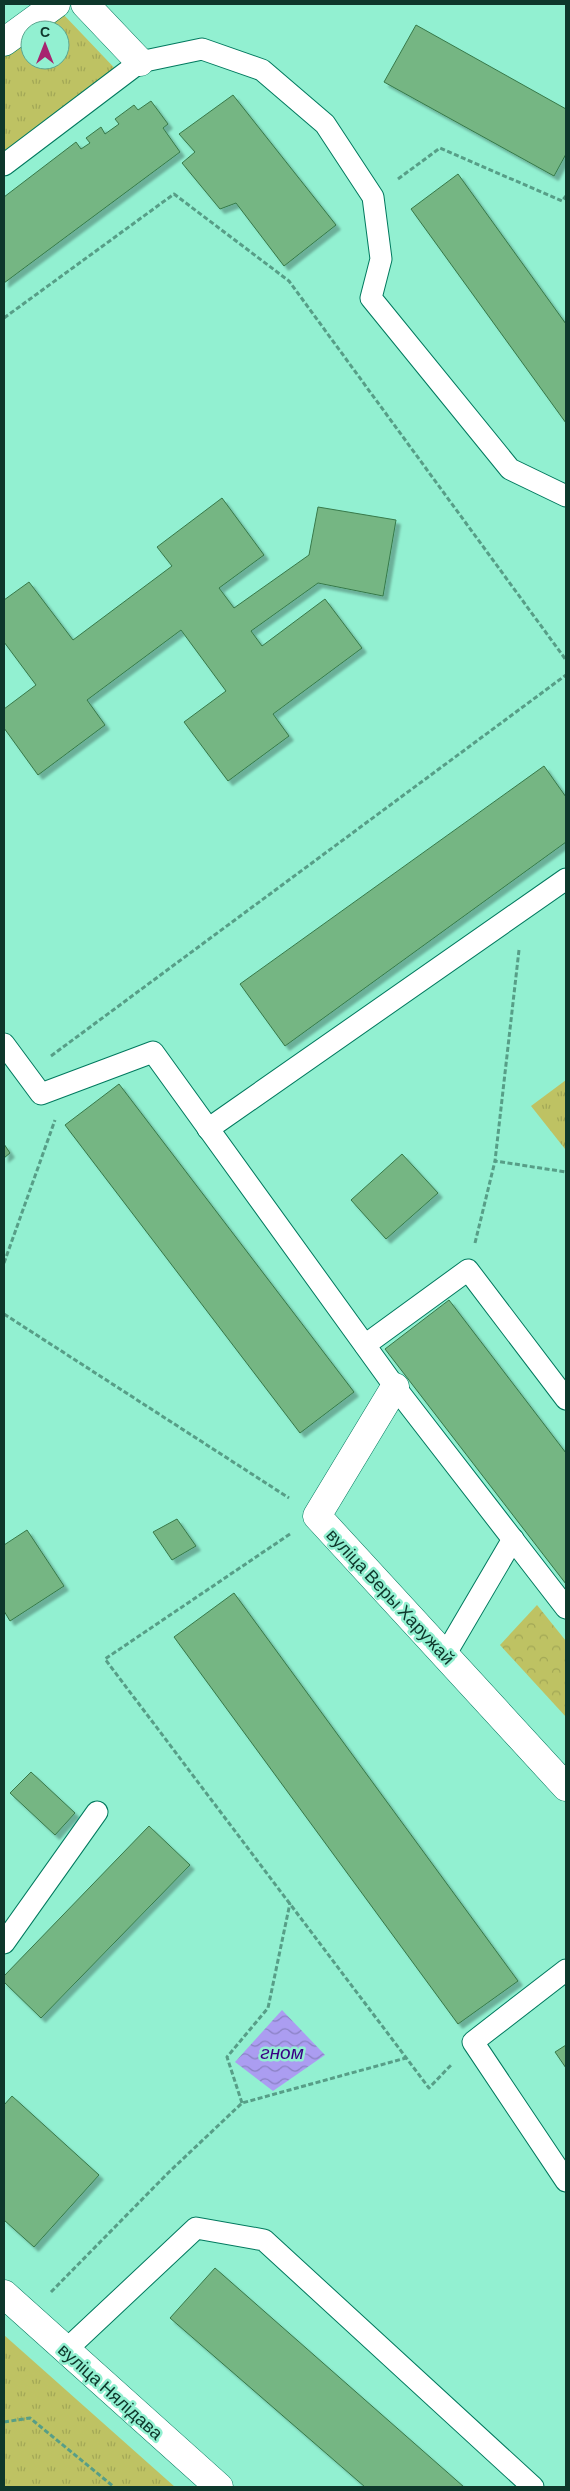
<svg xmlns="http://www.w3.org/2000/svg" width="570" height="2491" font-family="Barlow,sans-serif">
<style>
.grass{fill:url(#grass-tufts)}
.forest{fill:url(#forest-crowns)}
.water{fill:url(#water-waves)}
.building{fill:#74b683;stroke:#377949;filter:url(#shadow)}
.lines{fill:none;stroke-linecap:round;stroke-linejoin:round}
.service-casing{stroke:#01795e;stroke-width:23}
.minor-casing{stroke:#01795e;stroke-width:29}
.tertiary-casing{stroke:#01795e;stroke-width:29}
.path{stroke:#579e87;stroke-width:3;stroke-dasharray:5 2.5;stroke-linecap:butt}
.service{stroke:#fff;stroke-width:21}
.minor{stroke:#fff;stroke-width:28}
.tertiary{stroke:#fff;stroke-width:28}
.labels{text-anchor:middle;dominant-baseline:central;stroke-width:5;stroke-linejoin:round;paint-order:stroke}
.street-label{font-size:18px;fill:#0e372b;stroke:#92f0d1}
.water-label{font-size:19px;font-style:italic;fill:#390083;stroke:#92f0d1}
</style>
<defs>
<pattern id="grass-tufts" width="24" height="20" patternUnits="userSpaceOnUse" patternTransform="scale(1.25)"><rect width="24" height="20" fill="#bec263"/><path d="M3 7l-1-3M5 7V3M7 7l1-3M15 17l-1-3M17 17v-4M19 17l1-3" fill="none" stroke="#a2a756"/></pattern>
<pattern id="forest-crowns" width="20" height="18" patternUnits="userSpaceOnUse" patternTransform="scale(1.25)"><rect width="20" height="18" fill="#bec263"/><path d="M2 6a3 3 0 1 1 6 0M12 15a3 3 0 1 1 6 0" fill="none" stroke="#a2a756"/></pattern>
<pattern id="water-waves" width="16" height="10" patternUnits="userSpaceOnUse" patternTransform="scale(1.25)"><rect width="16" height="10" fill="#ab9df1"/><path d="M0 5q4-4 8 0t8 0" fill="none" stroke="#8a81c3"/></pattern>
<filter id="shadow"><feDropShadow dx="4.5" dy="4.5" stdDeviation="1" flood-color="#0004"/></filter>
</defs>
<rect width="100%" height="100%" fill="#92f0d1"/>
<g class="grass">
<polygon points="63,14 124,78 4,162 4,57 30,38 30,60 60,60 60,30 41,30"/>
<polygon points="566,1080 566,1148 565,1149 531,1106"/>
<polygon points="4,2335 175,2487 4,2487"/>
</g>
<polygon class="forest" points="537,1605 566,1641 566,1717 500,1645"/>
<polygon class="water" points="282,2010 325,2055 273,2091 235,2062"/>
<g class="building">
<polygon points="416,25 566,109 566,154 554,176 384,82"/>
<polygon points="233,95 336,225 284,266 236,203 220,209 182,163 195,152 179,134"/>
<polygon points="151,101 168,124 163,128 180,152 4,283 4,197 76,142 81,149 90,143 86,138 101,127 105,134 119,124 115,119 134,105 138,110"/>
<polygon points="458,174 566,324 566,423 411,209"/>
<polygon points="222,498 264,555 219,588 234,608 309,555 318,507 396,520 383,596 318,583 251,631 262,646 325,599 362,648 273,714 289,736 228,781 184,722 226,691 181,630 87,700 105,725 38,775 4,728 4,709 36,685 4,642 4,600 29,582 73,640 172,566 157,547"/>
<polygon points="544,766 566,797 566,842 285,1046 240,984"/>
<polygon points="119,1084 354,1392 300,1433 65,1125"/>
<polygon points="4,1144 10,1153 4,1158"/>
<polygon points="402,1154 438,1193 386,1239 351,1200"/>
<polygon points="449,1300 566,1453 566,1584 385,1349"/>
<polygon points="177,1519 196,1546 172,1560 153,1532"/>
<polygon points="27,1530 64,1586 10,1621 4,1611 4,1545"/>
<polygon points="234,1593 518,1981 458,2024 174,1637"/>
<polygon points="31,1772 75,1813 55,1835 10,1793"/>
<polygon points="149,1826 190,1865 41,2018 4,1982 4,1976"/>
<polygon points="566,2045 566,2068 555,2052"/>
<polygon points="12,2096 99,2175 34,2247 4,2220 4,2105"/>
<polygon points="215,2268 464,2487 365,2487 170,2318"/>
</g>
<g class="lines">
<defs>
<g id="service">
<polyline points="4,165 140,62 202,49 262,70 325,124 373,197 381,259 371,298 510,469 566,496"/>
<polyline points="4,1044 41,1094 153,1052 395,1387 566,1608"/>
<polyline points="208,1129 566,879"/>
<polyline points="365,1345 468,1270 566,1399"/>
<polyline points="445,1655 513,1539"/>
<polyline points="4,1943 97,1812"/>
<polyline points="566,1970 473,2042 566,2181"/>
<polyline points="66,2350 196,2228 264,2240 533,2487"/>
</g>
<g id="minor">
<polyline points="85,4 140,62"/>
<polyline points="4,42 56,4"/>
<polyline points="395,1387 317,1516 566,1787"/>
</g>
<polyline id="tertiary" points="4,2294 219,2487"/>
</defs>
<use href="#service" class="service-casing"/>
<use href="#minor" class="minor-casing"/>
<use href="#tertiary" class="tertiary-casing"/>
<g class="path">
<polyline points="398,179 440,148 562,201 566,196"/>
<polyline points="4,318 174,194 289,281 566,660"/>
<polyline points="519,950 495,1161 566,1172"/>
<polyline points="51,1056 566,675"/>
<polyline points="475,1243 495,1161"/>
<polyline points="4,1263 55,1120"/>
<polyline points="4,1314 289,1498"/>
<polyline points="290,1534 105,1659 429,2088 452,2064"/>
<polyline points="242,2103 227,2057 268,2008 290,1903"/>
<polyline points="51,2292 168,2173 242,2103 406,2058"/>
<polyline points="4,2422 30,2418 114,2487"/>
</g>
<use href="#service" class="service"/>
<use href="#minor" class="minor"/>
<use href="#tertiary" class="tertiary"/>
</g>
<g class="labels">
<g class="street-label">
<text transform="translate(391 1596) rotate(47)">вуліца Веры Харужай</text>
<text transform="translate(111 2391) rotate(42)">вуліца Нялідава</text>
</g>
<g class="water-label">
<text x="282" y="2051">гном</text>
</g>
</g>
<rect width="570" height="2491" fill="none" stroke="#0e372b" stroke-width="10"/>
<g transform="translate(45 45)"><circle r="24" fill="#92f0d1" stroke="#5da68f"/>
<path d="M0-4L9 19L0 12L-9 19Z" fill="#a7236f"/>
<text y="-8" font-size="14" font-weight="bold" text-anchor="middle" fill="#0e372b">С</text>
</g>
</svg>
